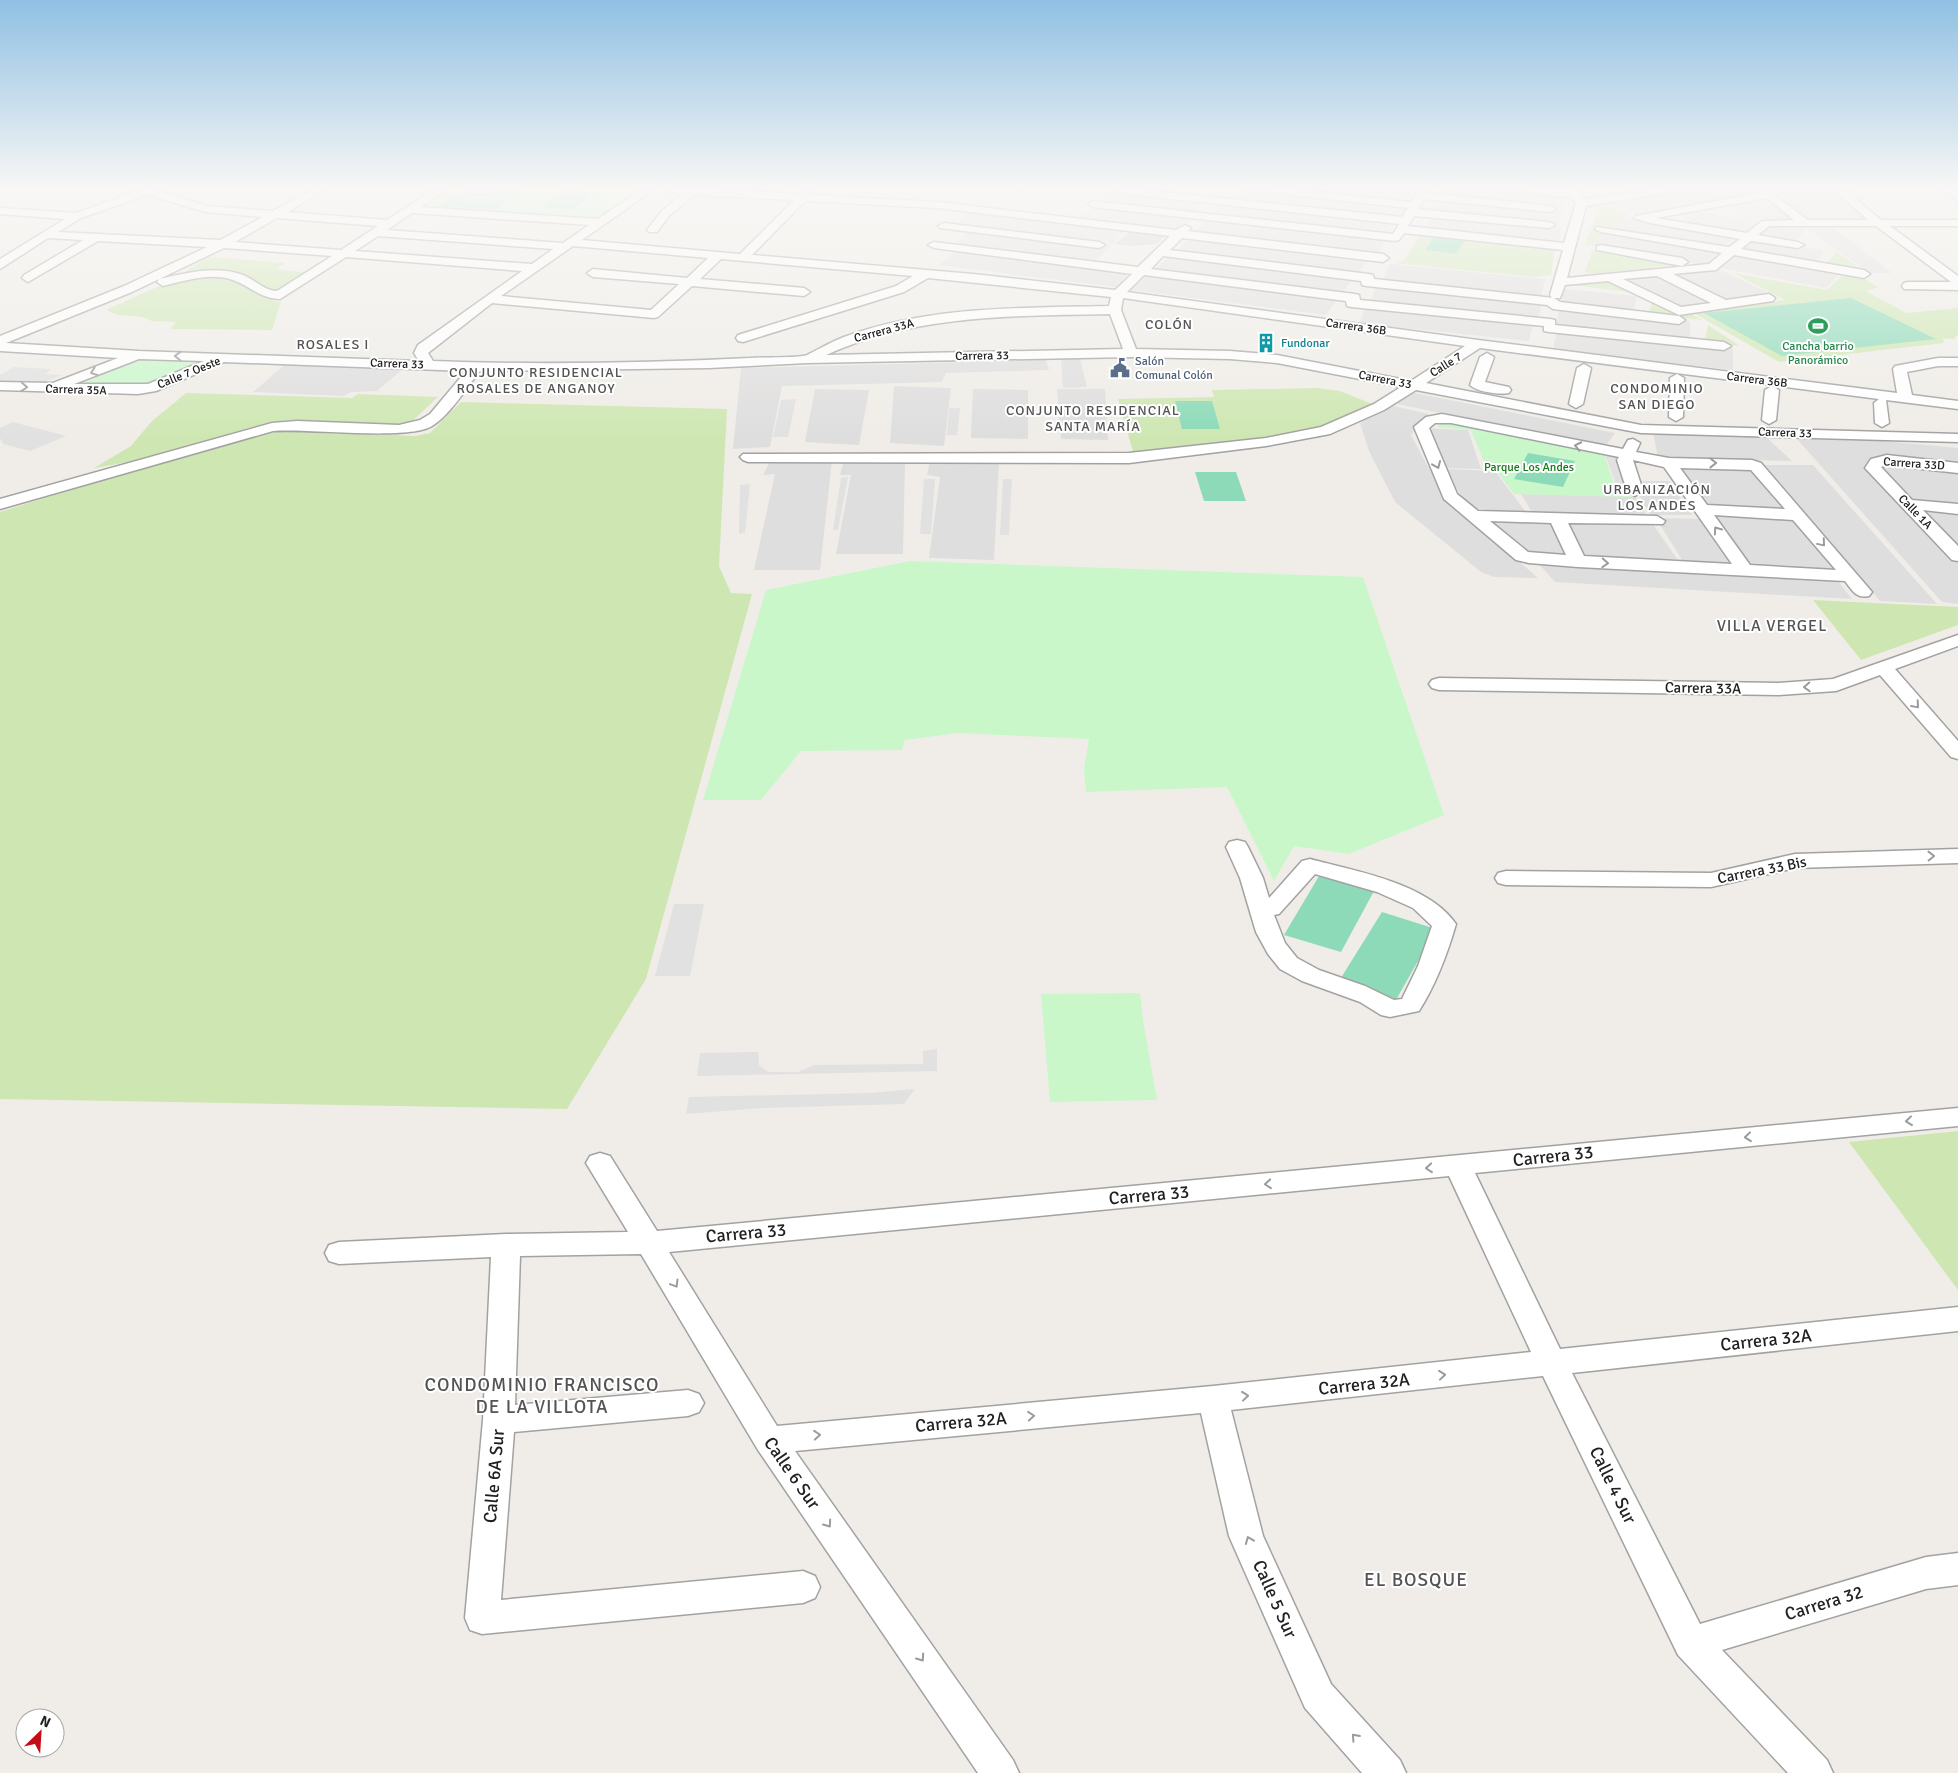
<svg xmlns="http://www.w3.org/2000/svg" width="1958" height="1773" font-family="Signika,sans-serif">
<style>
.residential{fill:#dfdede}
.religious{fill:#cfcfcf}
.grass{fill:#cee7b2}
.park{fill:#c9f7ca}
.pitch{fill:#8cdab8}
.parking{fill:#e1e1e1}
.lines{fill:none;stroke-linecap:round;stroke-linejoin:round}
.street-casing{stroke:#a2a2a2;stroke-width:3}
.street{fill:#fff;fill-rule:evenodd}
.oneway{stroke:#9b9b9b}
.labels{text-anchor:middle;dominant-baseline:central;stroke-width:4;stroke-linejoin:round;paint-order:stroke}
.far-street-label{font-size:12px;fill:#212121;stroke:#fff}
.far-culture-label{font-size:12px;fill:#0d838f;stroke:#fff;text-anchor:start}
.far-leisure-label{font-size:12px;fill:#27864d;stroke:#fff}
.far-service-label{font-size:12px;fill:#4e5e75;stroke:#fff;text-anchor:start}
.far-park-label{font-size:12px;fill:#137a17;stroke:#fff}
.far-neighbourhood-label{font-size:14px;letter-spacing:1px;fill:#545454;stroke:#fff}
.street-label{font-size:15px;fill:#212121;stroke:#fff}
.neighbourhood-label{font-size:16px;letter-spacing:1px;fill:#545454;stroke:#fff}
.near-street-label{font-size:18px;fill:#212121;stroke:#fff}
.near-neighbourhood-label{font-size:19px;letter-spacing:1px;fill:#545454;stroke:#fff}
</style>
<rect width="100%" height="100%" fill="#f0ede8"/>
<g class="residential">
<polygon points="1117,190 1207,200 1191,214 1099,204"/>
<polygon points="1240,190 1268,190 1409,206 1400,220 1228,200"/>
<polygon points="1282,190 1421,190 1413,204"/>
<polygon points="1442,190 1510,190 1567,195 1563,209 1438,197"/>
<polygon points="1677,190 1756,190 1767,193 1640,216 1601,201"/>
<polygon points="1767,190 1836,190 1870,220 1807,220"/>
<polygon points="1435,198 1562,210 1559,224 1429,211"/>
<polygon points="1226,202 1396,222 1386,236 1212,215"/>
<polygon points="1726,202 1777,203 1796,219 1744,218 1758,221 1743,235 1680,223 1686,215 1679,214 1685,209 1742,219"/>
<polygon points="1096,205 1192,216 1177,232 1075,220"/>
<polygon points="965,210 1128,229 1112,244 960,225"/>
<polygon points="1432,215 1562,227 1558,242 1425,230"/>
<polygon points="1620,216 1736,236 1722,249 1604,229"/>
<polygon points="1208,218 1387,238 1377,255 1193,234"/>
<polygon points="1766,224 1806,229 1793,243 1753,236"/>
<polygon points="1828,224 1892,273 1870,273 1802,225"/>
<polygon points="970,227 1112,246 1091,264 956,246"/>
<polygon points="1598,230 1718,252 1705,265 1585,245"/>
<polygon points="1193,236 1369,258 1358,273 1177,250"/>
<polygon points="1753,238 1825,251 1814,264 1739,252"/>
<polygon points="958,249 1132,270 1115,287 939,265"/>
<polygon points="1171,254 1354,278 1341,295 1154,271"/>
<polygon points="1734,254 1840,273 1826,288 1720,268"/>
<polygon points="1390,264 1545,279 1541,297 1382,281"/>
<polygon points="1719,269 1776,296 1727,304 1666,274"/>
<polygon points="1149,273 1339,297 1326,315 1131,290"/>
<polygon points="1657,273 1723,304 1680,310 1613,277"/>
<polygon points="1376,285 1543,301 1537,321 1371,303"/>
<polygon points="1564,289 1637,296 1633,313 1560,305"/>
<polygon points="1367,304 1533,322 1529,341 1359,323"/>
<polygon points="1559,308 1690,321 1690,341 1556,328"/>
<polygon points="1557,330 1733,348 1733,370 1553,350"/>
<polygon points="1061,359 1080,359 1087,387 1063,388"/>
<polygon points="1046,360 1049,370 946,373 942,382 782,386 770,447 733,449 741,368"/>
<polygon points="288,362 403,369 377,391 351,392 344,396 253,392"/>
<polygon points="894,386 951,388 944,446 890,443"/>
<polygon points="815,389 869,390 859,445 805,442"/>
<polygon points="973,389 1028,390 1028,439 971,438"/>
<polygon points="1057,389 1105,389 1108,440 1061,439"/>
<polygon points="1410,392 1615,433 1605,447 1397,404"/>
<polygon points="1389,405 1429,414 1411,435 1427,465 1456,506 1538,578 1494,577 1481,572 1395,502 1369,451 1360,423"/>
<polygon points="1419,428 1468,430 1481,469 1443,468"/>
<polygon points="1653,432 1765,436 1792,461 1658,458"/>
<polygon points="1797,439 1883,441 1958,448 1958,604 1942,602"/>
<polygon points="771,460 832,460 820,570 754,570 775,474 763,475"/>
<polygon points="844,460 905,463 903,554 836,554 851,475 840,475"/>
<polygon points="930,461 999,463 994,560 929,558 940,477 927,475"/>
<polygon points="1674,464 1751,466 1790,514 1710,509"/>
<polygon points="1765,465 1813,465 1937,604 1880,601"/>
<polygon points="1444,469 1495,471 1525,511 1514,512 1469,508"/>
<polygon points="1634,481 1669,481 1692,515 1651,515 1642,502"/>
<polygon points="1521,494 1635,497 1647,515 1532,512"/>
<polygon points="1711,511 1794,516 1840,572 1750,567"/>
<polygon points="1656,518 1704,519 1737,565 1684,563"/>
<polygon points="1486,519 1555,520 1573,557 1527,555"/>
<polygon points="1561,520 1652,523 1677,559 1579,557"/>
<polygon points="1537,562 1838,581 1852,599 1555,582"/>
</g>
<polygon class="religious" points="1130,231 1166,235 1157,244 1132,246 1115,244"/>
<g class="grass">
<polygon points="1608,205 1629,214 1591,244 1585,245 1600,206"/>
<polygon points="1429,233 1555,246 1551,275 1535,277 1394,263 1404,260 1420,235"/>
<polygon points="1593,249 1685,264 1595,274 1585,272"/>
<polygon points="1837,252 1866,273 1823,266"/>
<polygon points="209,257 285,263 276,269 311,273 272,301 281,302 272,330 170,329 176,322 152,321 142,317 118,315 106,310 164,284"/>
<polygon points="1733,273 1827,290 1844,274 1859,276 1878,287 1866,291 1906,313 1958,308 1958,334 1954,339 1943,338 1944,343 1779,362 1692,312 1785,300"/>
<polygon points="1621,281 1645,294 1571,285"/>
<path d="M1654,298c15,7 33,13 48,22l-54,-6z"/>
<polygon points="1708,325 1740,346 1705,341"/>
<polygon points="1317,388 1340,391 1372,404 1359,413 1324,429 1296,435 1134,455 1118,399 1214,397 1212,390"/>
<polygon points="186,393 352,398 358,394 438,397 410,423 399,425 288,420 271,422 129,462 94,468 131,446 151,422"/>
<polygon points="461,402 727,409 719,566 731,593 752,594 646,979 567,1109 0,1099 0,512 118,475 265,434 289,430 415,436 430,433"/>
<polygon points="1813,600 1958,607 1958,625 1861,660"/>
<polygon points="1958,1131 1958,1290 1849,1142"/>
</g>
<g class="park">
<polygon points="446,190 614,190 635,191 602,217 588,221 418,209"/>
<polygon points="147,359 211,362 151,387 72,388 124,365"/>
<polygon points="1443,422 1604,454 1616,490 1632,490 1637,497 1514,494 1496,470 1487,469 1471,430 1437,427"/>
<polygon points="910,561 1363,577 1444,815 1349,854 1294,846 1274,881 1227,787 1086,792 1084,769 1089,739 958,733 905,740 902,750 801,751 761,800 703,800 766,590"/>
<polygon points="1140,993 1144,1026 1157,1100 1050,1102 1041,994"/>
</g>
<g class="pitch">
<polygon points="464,190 522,190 513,197 457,195"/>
<polygon points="563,190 596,191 574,209 543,207"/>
<polygon points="450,198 506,200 496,209 439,206"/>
<polygon points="1434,237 1465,240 1456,254 1425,250"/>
<polygon points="1851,298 1936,339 1782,356 1704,313"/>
<polygon points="1175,401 1212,401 1220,429 1182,429"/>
<polygon points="1528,453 1575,461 1563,487 1514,479"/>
<polygon points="1195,472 1236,472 1246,501 1204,501"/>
<polygon points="1319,876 1374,891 1341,952 1284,935"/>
<polygon points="1382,912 1436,929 1396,1000 1339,981"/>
</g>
<g class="parking">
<polygon points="14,367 51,369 45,374 63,375 38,384 0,382 0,375"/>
<polygon points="796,399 788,437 773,437 781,400"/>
<polygon points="949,408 960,408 957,435 947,435"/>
<polygon points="13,422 66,436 30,451 3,444 0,438 0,428"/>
<polygon points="1605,455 1620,457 1631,490 1618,490"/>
<polygon points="848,477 838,530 833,530 841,478"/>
<polygon points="924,479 935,479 931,534 920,534"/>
<polygon points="1003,479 1012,479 1009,535 1000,535"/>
<polygon points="750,484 745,533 739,534 740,485"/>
<polygon points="674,904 704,904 690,976 655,976"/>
<polygon points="937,1049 937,1071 697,1076 700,1053 758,1052 759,1065 768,1072 798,1072 814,1065 923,1064 923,1051"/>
<polygon points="915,1089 904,1104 762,1108 686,1114 689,1097 870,1093"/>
</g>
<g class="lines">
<defs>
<g id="street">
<path d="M141,190h14l52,16 66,5 39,-21h12l-36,22 99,8 46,-30h12l-24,17 177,12 43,-29h12l-71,50 158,14 54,-54 -100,-5 -25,21 -12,16h-8l-2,-2 14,-18 21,-18 -12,-1 -5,-3h57l78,4 4,-4h11l-4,5 126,7 239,28 9,-5 6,3 -3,3 195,23 6,4 -6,4 -201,-24 -12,12 199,24 4,1 1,4 180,19 6,4 119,14 6,4 -6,4 -126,-15 -6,-4 -181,-19 -4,-1 -1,-4 -198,-25 -12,13 204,25 4,1 1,5 190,19 5,1v5l169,17 7,4 -7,4 -175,-18 -5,-1v-5l-193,-19 -4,-1 -1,-5 -202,-26 -17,17 351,48 419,53 -4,-24 2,-3 43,-8h20v8h-20l-31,6 5,23 46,6v8l-72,-9 3,23 -7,4 -7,-4 -1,-20 5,-4 -399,-51 -54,35 215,42 317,9v8l-317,-9 -225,-43 -32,20 -54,24 -64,12 -137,17 -381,-1 -5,-2 -3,-3 3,-3 386,-1 137,-15 55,-11 53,-23 27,-17 -124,-24 -47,-4 -99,-2 -324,6 -98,5 -229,3c-14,17 -29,43 -48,55 -24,15 -124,2 -159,5l-273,78v-10l272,-76 25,-2 102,4 21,-5 10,-6 36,-43 -242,-9 -68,29 -18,3 -138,-4v-8l53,1 65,-25 -118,-7v-15l124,-50 83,-39 -109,-6 -70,41 -6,-4 2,-3 59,-35 -35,-2 -48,31v-10l65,-40 -65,-5v-6l76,5zM147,195l59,17 57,5 -43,23 -162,-8 23,-14zM805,201l132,7 233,28 -32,31 -204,-25 -6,3 6,3 198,26 -17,16 -142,-16 -221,-19zM412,213l177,12 -26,18 -176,-13zM277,218l101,8 -37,24 -106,-8zM378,236l175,13 -21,15 -177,-13zM573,246l135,12 -21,20 -94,-9 -6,4 6,4 86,7 -28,26 -150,-14zM224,248l108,8 -55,35c-13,0 -23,-12 -34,-16 -28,-10 -57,-2 -84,4l-2,3 6,4c22,-5 48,-14 70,-6 17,6 28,19 47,19l66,-42 176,14 -104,74 -4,8 5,8 -280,-10 -133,-8 126,-51zM721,259l192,17 -17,10 -158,49 -2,3 2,3 5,1 161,-50 24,-14 183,19 -2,9c-88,2 -181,0 -265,31 -13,5 -25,12 -37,18 -6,3 -47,2 -57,3 -105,5 -212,7 -317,3l-5,-8 64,-50 162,15 4,-1 34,-31 112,10 6,-4 -6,-4 -104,-9zM1123,298l342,48 -54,35 -134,-26 -47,-4 -94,-2 -15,-39zM1110,314l13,35 -297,6c90,-41 188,-39 284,-41zM139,359l65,2 -56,23h-74z"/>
<path d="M1112,190h32l258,27 6,-9 -135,-15 -5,-3h31l112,12 8,-12h10l-1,3 123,13 5,3 -5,3 -127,-13 -6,10 131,13 6,3 -6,3 -135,-12 -6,10 156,17 12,-40 -5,-6 -49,-4 -5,-3h60l7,9 65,-9h25l-5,3 -83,13 -19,72 142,-14 13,-11 -121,-21 -6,-3 2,-2 132,20 11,-8 -90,-16 -16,-5 2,-2 133,-25 39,29h60l-34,-30h11l36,30h77v6h-68l68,50v14l-54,-1 -2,-3 2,-3 4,-1h43l-75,-56h-107l-11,9 40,7 6,3 -6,3 -47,-7 -10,8 123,21 6,4 -6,4 -130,-23 -18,15 -43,4 53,26 43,-6 6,4 -2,3 -94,14 -71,-34 -43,4 -5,13h-8l-2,-3 13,-45 -159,-17 -5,7 -4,1 -302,-34 -5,-3 5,-3 300,33 6,-10 -282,-31zM1767,198l27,22 -32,1 -15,12 -91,-15zM1657,276l54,27 -30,4 -58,-28z"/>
<polygon points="1942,190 1953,190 1958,193 1958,201"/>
<polygon points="944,223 1099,242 1105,245 1099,248 940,228 938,226"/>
<polygon points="1601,245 1682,258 1688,262 1682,266 1597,250 1597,246"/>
<path d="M1487,353l7,4 -9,25 24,5 2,3 -2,3c-9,2 -32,-1 -39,-8l10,-28z"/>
<polygon points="1584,364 1591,368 1583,404 1576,408 1569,404 1577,368"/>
<polygon points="1677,374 1684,378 1683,417 1676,421 1669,417 1670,378"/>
<polygon points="1772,386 1779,390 1776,420 1769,424 1762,420 1765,390"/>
<path d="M1442,414l181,35 5,-9 5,-1 7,4 -4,9 33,6 83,2 9,3 111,129 -3,4c-13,3 -17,-6 -24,-15l-267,-14 -49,-4 -13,-3 -72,-61 -30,-72 12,-10zM1435,423h16l168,34 -2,3 10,31 8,5 8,-5 -10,-31 31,7 68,97 -148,-8 -16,-33 95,1 2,-3 -8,-5 -179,-5 -21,-17 -28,-66zM1680,468l71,2 34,39 -78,-4zM1714,515l79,5 43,50 -86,-5zM1490,521l61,2 15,32 -38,-3z"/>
<polygon points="1887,455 1958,463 1958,473 1887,465 1881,467 1912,500 1958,504 1958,514 1923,510 1958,546 1958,561 1952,560 1865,468 1871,459"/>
<polygon points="1958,635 1958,646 1895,669 1958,741 1958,759 1951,757 1880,675 1836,691 1779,695 1439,690 1432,688 1429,684 1432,680 1439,678 1779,683 1833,679"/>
<path d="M1237,840l8,2 3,5 15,31 6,20 33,-37 8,-2c45,12 118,24 146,65 -9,31 -20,60 -37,87l-29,6 -9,-2 -21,-13 -58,-21 -22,-12 -12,-15 -12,-22 -16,-54 -14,-31 3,-5zM1315,874l62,18 36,16 19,18 -14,40 -16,33 -8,1 -29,-14 -46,-16 -22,-12 -12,-15 -11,-28 5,-1z"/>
<polygon points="1958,849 1958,863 1795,868 1711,887 1506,885 1498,883 1495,878 1498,873 1506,871 1711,873 1795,854"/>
<path d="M1958,1108v18l-483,47 85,176 398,-42v24l-386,42 128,251 226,-67 32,-4v32l-32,4 -204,61 105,110 6,13h-45l-110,-118 -135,-279 -312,34 32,126 68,148 69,76 6,13h-44l-57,-65 -76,-172 -28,-123 -406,38 218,309 6,13h-41l-220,-323 -117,-196 -121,2 -5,149 173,-15 11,4 5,9 -5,9 -11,4 -174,16 -13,168 302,-29 12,5 5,11 -5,11 -12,5 -321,31 -12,-4 -5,-12 18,-198 8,-163 -152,7 -10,-3 -4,-8 4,-8 10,-3 167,-8 122,-2 -42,-69 4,-7 10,-3 10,3 47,75zM1449,1176l82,176 -318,34 -436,40 -108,-174z"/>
</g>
</defs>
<use href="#street" class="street-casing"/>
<use href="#street" class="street"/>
</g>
<defs><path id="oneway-chevron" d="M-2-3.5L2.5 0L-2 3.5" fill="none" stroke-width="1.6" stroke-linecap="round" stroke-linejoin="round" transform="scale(1.25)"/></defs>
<g class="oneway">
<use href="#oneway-chevron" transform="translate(178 356) rotate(-179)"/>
<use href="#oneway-chevron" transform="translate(94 372) rotate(159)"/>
<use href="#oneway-chevron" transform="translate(24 387) rotate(4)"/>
<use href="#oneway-chevron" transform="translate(1578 446) rotate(-168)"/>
<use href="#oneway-chevron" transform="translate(1713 463) rotate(1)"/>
<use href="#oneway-chevron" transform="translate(1437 465) rotate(67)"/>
<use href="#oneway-chevron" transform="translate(1717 530) rotate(-125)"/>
<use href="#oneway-chevron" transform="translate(1822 543) rotate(50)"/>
<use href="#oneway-chevron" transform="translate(1605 563) rotate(3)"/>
<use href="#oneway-chevron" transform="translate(1807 687) rotate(177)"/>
<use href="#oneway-chevron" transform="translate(1916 705) rotate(49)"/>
<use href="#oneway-chevron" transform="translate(1931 856) rotate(-1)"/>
<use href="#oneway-chevron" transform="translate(1909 1121) rotate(174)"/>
<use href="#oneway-chevron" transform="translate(1748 1137) rotate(174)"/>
<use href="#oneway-chevron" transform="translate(1429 1168) rotate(175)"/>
<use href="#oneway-chevron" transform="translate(1268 1184) rotate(175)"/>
<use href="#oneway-chevron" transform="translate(675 1284) rotate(59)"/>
<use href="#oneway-chevron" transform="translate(1442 1375) rotate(-6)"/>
<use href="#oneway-chevron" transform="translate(1245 1396) rotate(-6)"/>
<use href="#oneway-chevron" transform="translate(1031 1416) rotate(-5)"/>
<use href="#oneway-chevron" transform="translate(817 1435) rotate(-5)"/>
<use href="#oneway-chevron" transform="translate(828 1524) rotate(55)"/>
<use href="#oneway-chevron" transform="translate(1249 1540) rotate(-112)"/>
<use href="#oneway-chevron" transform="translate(921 1658) rotate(55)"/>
<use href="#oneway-chevron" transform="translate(1355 1737) rotate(-132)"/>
</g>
<linearGradient id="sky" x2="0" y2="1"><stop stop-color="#90c0e3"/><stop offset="0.43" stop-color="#f8f7f5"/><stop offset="1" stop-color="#f8f7f5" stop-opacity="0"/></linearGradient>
<rect width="1958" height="438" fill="url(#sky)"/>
<defs>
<symbol id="stadium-bare" viewBox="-9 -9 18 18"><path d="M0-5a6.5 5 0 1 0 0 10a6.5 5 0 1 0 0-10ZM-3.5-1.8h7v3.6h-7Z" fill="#2e9e5b" stroke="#fff" stroke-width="2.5" paint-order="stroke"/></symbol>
<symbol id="building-bare" viewBox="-9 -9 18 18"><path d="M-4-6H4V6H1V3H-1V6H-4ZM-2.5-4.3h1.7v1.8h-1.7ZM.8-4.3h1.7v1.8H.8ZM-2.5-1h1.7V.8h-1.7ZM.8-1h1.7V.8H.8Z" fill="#0f9aa8" stroke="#fff" stroke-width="2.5" paint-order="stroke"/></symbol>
<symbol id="civic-bare" viewBox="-9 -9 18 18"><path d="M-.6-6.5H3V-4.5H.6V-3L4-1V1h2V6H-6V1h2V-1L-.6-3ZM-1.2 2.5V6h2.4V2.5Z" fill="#5c6f8a" stroke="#fff" stroke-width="2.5" paint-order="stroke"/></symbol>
</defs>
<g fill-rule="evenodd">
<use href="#stadium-bare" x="1804" y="312" width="28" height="28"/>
<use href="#building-bare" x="1252" y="329" width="28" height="28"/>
<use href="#civic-bare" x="1106" y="354" width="28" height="28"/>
</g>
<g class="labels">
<g class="far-street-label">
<text transform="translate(1356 327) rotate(8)">Carrera 36B</text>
<text transform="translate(884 331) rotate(-15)">Carrera 33A</text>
<text transform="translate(982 356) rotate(-1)">Carrera 33</text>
<text transform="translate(397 364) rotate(2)">Carrera 33</text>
<text transform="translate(1446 365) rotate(-32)">Calle 7</text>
<text transform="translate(189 373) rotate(-22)">Calle 7 Oeste</text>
<text transform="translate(1385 380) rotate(11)">Carrera 33</text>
<text transform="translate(1757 380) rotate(7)">Carrera 36B</text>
<text transform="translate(76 390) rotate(2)">Carrera 35A</text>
<text transform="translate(1785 433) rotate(2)">Carrera 33</text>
<text transform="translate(1914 464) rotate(4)">Carrera 33D</text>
<text transform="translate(1915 512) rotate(46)">Calle 1A</text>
</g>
<g class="far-culture-label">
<text x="1281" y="343">Fundonar</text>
</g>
<g class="far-leisure-label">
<text x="1818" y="346">Cancha barrio<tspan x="1818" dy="14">Panorámico</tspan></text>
</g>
<g class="far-service-label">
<text x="1135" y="361">Salón<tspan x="1135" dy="14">Comunal Colón</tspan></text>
</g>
<g class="far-park-label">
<text x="1529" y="467">Parque Los Andes</text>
</g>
<g class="far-neighbourhood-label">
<text x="1169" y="324">COLÓN</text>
<text x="333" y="344">ROSALES I</text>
<text x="536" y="372">CONJUNTO RESIDENCIAL<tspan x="536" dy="16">ROSALES DE ANGANOY</tspan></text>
<text x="1657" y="388">CONDOMINIO<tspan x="1657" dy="16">SAN DIEGO</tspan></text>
<text x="1093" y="410">CONJUNTO RESIDENCIAL<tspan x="1093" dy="16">SANTA MARÍA</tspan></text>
<text x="1657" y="489">URBANIZACIÓN<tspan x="1657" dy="16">LOS ANDES</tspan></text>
</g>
<g class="street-label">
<text transform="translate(1703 688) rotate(1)">Carrera 33A</text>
<text transform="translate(1762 870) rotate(-11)">Carrera 33 Bis</text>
</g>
<g class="neighbourhood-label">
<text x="1772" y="626">VILLA VERGEL</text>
</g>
<g class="near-street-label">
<text transform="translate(1553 1156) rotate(-6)">Carrera 33</text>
<text transform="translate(1149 1195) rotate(-5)">Carrera 33</text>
<text transform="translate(746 1233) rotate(-5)">Carrera 33</text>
<text transform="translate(1766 1340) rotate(-6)">Carrera 32A</text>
<text transform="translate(1364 1384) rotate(-6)">Carrera 32A</text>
<text transform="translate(961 1422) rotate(-5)">Carrera 32A</text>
<text transform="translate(792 1473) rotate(55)">Calle 6 Sur</text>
<text transform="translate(494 1476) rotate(-85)">Calle 6A Sur</text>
<text transform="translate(1613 1485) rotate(64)">Calle 4 Sur</text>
<text transform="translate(1275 1599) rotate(66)">Calle 5 Sur</text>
<text transform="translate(1824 1603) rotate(-17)">Carrera 32</text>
</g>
<g class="near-neighbourhood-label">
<text x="542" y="1385">CONDOMINIO FRANCISCO<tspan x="542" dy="22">DE LA VILLOTA</tspan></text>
<text x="1416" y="1580">EL BOSQUE</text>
</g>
</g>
<g transform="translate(40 1733) rotate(25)"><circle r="24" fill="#ffffff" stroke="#a6a6a6"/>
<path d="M0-4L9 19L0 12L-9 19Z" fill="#c40d16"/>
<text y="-8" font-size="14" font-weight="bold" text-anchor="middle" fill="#212121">N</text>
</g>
</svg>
